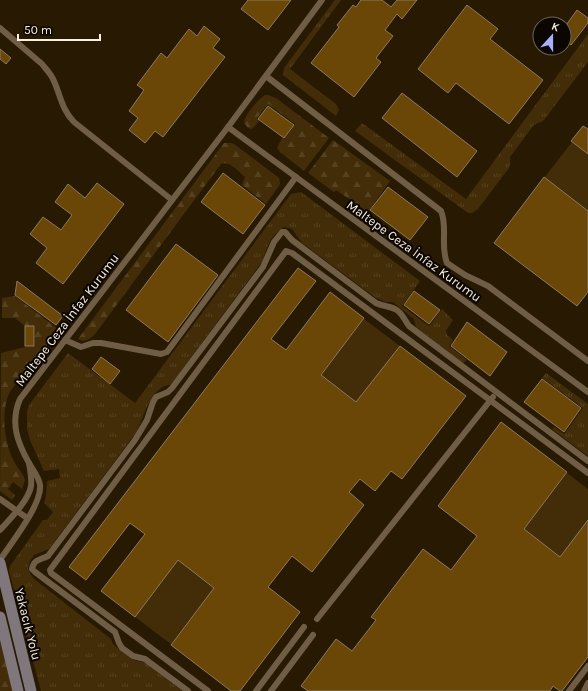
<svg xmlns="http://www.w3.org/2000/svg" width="588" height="691" font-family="Karla,sans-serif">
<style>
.grass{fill:url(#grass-tufts)}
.forest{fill:url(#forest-firs)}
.pitch{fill:#422d08}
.building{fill:#6a4706;stroke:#8c7a60}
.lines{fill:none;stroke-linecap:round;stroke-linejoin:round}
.service{stroke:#6f5e45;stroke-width:6}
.secondary{stroke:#7f777b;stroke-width:11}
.labels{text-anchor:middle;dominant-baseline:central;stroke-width:4;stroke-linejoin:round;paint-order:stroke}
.street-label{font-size:13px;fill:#faf0e2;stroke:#0b0601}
</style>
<defs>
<pattern id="grass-tufts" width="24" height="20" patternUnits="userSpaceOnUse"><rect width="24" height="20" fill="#422d08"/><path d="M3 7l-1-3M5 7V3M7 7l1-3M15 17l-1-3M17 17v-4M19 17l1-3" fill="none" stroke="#554220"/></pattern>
<pattern id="forest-firs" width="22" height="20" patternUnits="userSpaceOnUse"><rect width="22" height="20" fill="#422d08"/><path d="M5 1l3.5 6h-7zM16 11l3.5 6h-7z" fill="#554220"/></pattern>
</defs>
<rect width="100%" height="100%" fill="#281902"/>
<g class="grass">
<polygon points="335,0 341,0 290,69 336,104 339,110 336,116 283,75 284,68"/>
<path d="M588,34v28l-44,58c-3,3 -8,3 -11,6l-23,31v7l-1,4 -31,41 -6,4h-4l-113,-82 7,-8 104,76z"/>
<path d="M301,192l119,89 -18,25 27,20 13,-17 11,11 -7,11 1,4 6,5 -4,6 18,14 -4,3 -3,-2 -44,-34 -2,-8 -21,-17h-7l-10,-4 -74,-55 -10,-14 -8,-2c-15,10 -17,20 -22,35l-90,121c-3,3 -8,2 -11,5 -15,11 -17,31 -26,46l-86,115 -15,6 -5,8 -1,5 3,7 3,4 77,60 2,5 9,8 11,8 13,3 36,28h-141l-32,-120 1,-5 33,-46h4l6,-8 -9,-9 2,-6 1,-16 13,-3 -1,-9 -15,2 -14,-31 -3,-11v-18l2,-6 39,-52 67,50 156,-209z"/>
<polygon points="546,373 588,404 588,456 552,429 554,427 564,434 583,408 542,378"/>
</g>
<g class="forest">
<path d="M265,95h3l8,3 53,40 -25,33 -24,-19 -3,-4 5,-10 2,1 11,-15 -27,-20 -11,14 2,3 -7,8 -4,-1 -4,-5c0,-7 14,-24 21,-28z"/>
<polygon points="333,140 390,181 368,212 336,190 334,192 308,173"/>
<path d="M224,143h7l3,1 45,34 1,5 -1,3 -13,18 -24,-19 3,-8c-6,-5 -16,-17 -24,-13l-126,170c-5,5 -10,9 -17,5z"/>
<path d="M15,296l44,34 -48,60c-11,18 -7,53 3,71 3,7 9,12 11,19l-3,9 -9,-7 -5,7 7,6 -3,5 -12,-9 1,-138 24,-6 10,-1v-20h-10l-10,-8h-13v-20z"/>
<polygon points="0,641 14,691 0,691"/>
</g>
<g class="pitch">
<polygon points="572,142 588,154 588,211 544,178"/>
<polygon points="364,319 400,346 356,402 321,375"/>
<polygon points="567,473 588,489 588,520 560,557 524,529"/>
<polygon points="178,560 214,588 171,644 135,617"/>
</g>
<g class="building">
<polygon points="248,0 291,0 268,30 241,9"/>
<polygon points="361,0 382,0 391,7 397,0 417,0 402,19 397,14 385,30 393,36 376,58 381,62 354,97 311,63 339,27 337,25 353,5 356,7"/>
<polygon points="467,5 498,29 490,39 543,80 509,124 456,83 448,93 418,69"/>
<polygon points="577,10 588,18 588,23 571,45 564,39 564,28"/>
<polygon points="204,26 220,39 213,48 225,57 163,137 155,131 145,143 129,130 138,118 129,111 144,90 137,85 161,53 167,58 189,29 197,36"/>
<polygon points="0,49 11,58 6,64 0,59"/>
<polygon points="402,93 477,151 457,177 382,118"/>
<polygon points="268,106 294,125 284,138 258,119"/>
<polygon points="583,126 588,129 588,154 571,141"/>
<polygon points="223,173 265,205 243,234 201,202"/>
<polygon points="544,177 588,211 588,292 577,306 494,243"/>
<polygon points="97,183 124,204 63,284 36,263 47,248 30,234 43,217 61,230 72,215 55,202 68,184 85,198"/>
<polygon points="388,187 428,217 410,240 370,210"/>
<polygon points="176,244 218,275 168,342 126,310"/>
<polygon points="298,268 316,281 271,339 286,350 330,292 364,318 321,375 356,402 400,346 466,396 402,479 391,471 375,491 360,479 349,492 364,505 312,572 292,556 268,587 300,612 240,691 231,691 171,645 214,588 178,560 135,617 101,591 145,534 130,523 86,580 69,567"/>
<polygon points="17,281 63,316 56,325 15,295"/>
<polygon points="414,291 440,310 429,324 404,305"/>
<polygon points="467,322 507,352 490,376 451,346"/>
<rect x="25" y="326" width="9" height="20"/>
<polygon points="101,357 120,371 110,384 92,369"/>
<polygon points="542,379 581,408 564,432 524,402"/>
<polygon points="501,422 567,472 524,529 560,557 588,520 588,657 562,691 560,691 553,686 550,691 308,691 301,686 336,639 352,651 376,620 371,617 423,549 451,570 477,536 438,506"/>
</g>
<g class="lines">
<g class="service">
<path d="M0,28l42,36c3,4 7,8 10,13 8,15 9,32 22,45l98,78"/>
<path d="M266,76l175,135c7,16 -1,35 6,52l18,12 23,11 100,75"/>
<polyline points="228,127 588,392"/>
<polyline points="65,340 81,347 93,343 101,343 161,354 167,352 296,177"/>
<path d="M29,463c-12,-21 -19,-41 -9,-64l208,-272 94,-127"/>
<polyline points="0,499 27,518"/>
<path d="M0,530c10,-11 29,-30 31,-44 1,-8 -1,-16 -2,-23 4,7 10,14 11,22 2,20 -29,58 -40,75"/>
<polyline points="317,619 493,397"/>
<path d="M188,691l-43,-32 -12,-3 -11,-8 -3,-5 -4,-11 -80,-60 -3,-3c2,-10 8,-9 16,-13l87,-116 12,-20 6,-18 3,-5 12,-5 4,-4 91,-121 11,-25 8,-10h3l7,8 84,63c6,3 13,3 19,6 7,3 10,12 14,17l179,135"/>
<polyline points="208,691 51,573 50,570 286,251 292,253 588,473"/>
<polyline points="256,691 304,627"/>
<polyline points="271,691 313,635"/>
<polyline points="569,691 588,666"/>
<polyline points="584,691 588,683"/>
</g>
<g class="secondary">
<polyline points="0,563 31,691"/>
<polyline points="0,617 18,691"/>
</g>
</g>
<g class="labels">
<g class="street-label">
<text transform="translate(414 251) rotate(36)">Maltepe Ceza İnfaz Kurumu</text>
<text transform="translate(67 320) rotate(-53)">Maltepe Ceza İnfaz Kurumu</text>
<text transform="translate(28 624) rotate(76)">Yakacık Yolu</text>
</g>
</g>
<g transform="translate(552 36) rotate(21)"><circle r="19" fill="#0b0601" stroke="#6b645b"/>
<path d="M0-3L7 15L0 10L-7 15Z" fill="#a6b1fc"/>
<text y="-6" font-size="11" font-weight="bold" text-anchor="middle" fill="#faf0e2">K</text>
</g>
<path d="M18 34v6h82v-6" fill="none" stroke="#faf0e2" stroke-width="2"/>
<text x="24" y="34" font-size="12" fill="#faf0e2" stroke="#0b0601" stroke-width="3" paint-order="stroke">50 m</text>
</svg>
